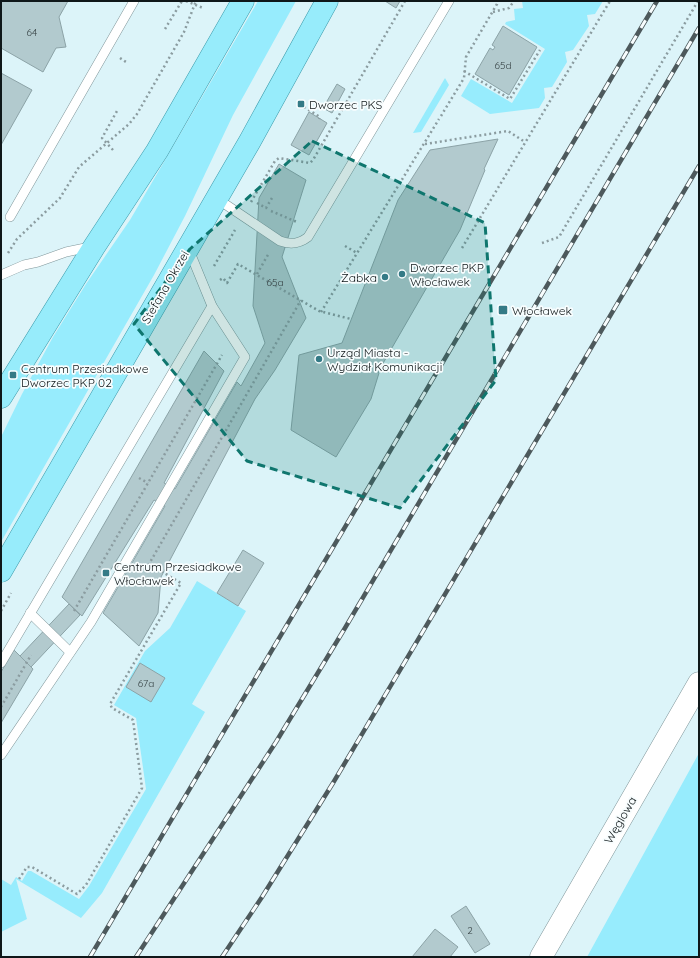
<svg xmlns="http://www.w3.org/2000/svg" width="700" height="958" font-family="Quicksand,sans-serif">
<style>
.green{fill:#97ecfd}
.building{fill:#b2cace;stroke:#8ca3a7}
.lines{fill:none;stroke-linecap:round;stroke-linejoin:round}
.service-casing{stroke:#81979b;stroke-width:10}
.tertiary-casing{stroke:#81979b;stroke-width:23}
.primary-casing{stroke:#3a9aaa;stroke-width:23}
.path{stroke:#8b9ca0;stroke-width:2.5;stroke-dasharray:2 3;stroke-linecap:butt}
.service{stroke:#fff;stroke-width:9}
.tertiary{stroke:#fff;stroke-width:22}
.primary{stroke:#97ecfb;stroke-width:22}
.rail-casing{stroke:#4d595c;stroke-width:4.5}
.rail{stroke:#f8fdfe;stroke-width:3;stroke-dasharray:9;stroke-linecap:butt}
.marked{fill:#0f766e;fill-opacity:0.2;stroke:#0f766e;stroke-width:3;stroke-dasharray:8 5;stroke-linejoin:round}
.poi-dot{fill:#347a86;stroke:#f8fdfe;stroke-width:1.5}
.labels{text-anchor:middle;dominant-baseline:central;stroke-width:3.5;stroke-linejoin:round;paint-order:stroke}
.number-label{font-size:10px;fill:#384446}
.poi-label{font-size:12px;fill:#0f1719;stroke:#f8fdfe;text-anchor:start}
.street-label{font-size:12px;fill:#0f1719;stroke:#f8fdfe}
</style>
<rect width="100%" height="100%" fill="#dcf4f9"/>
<g class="green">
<polygon points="258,1 296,1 233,115 185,216 154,275 1,542 1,437 22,394 53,337 86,284 130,220"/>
<polygon points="522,1 603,1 595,14 587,15 589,26 573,50 565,52 567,62 552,87 544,88 545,98 539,108 490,114 461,96 471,79 512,103 545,49 505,24 506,22 515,20 514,9 523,8"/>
<polygon points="445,78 449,85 421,132 413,133"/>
<polygon points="197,581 246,611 192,704 205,712 102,893 81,918 16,879 27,919 1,932 1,879 11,885 16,877 22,881 28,871 31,871 79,899 89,886 146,789 136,718 114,705 145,651 170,628"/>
<polygon points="699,753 699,957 586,957 587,957"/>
</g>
<g class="building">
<polygon points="1,1 68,1 59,17 66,47 56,48 43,72 1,48"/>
<polygon points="385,1 400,1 396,8"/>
<polygon points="503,26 537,47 509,95 475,74 490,48 493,50 495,47 492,45"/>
<polygon points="1,73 32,90 1,145"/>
<polygon points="337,84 345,89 332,113 323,108"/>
<polygon points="309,112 327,123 309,155 291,145"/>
<polygon points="498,139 484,169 485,170 460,230 378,372 379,373 371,399 336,457 291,430 299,355 342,343 398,200 430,150"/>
<polygon points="279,164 306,180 282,257 306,318 275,370 255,399 161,577 158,613 139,646 103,613 165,506 154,500 82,616 62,597 204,351 224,371 164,483 175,489 237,382 241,386 265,343 253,306 259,198"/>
<polygon points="243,550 264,563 238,606 217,593"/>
<polygon points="69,604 80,615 31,667 20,656"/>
<polygon points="14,650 33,669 1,723 1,672"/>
<polygon points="140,663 165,678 151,702 126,687"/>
<polygon points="466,906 490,944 475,953 451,916"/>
<polygon points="435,929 458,947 450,957 412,957"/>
</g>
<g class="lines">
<defs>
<g id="service">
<path d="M216,198l64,43c11,4 19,3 28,-4l141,-236"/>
<polyline points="10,217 134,1"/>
<polyline points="1,275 24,265 38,262 66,252 90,247"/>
<polyline points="30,613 70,652"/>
<polyline points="1,663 212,306"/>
<polyline points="1,755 91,622 245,357 212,306 189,250"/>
</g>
<polyline id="tertiary" points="541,957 699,683"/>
<g id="primary">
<polyline points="1,397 94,247 157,151 243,1"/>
<polyline points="1,571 250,141 327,1"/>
</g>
</defs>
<use href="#service" class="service-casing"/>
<use href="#tertiary" class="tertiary-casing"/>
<use href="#primary" class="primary-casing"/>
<g class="path">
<polyline points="186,1 203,8"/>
<polyline points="493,12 509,8 514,1"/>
<polyline points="165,29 182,1"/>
<polyline points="120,58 126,62"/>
<polyline points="464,71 510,99 540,50"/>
<polyline points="304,107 320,117 319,119"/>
<polyline points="441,116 464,78 466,57 497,4 497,1"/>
<polyline points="425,144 508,131 525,142"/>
<polyline points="113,150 102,138 117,111"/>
<polyline points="251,202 275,161 279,158 310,163 313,160 405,1"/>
<polyline points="257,203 266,208 272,198"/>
<polyline points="271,211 297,222"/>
<polyline points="542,243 559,237 698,1"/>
<polyline points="345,246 357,253"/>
<polyline points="462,248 610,1"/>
<polyline points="8,253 17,239 60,198 79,167 129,124 137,114 184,32 196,1"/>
<polyline points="214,266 235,230"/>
<polyline points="257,274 269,253"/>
<polyline points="220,280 223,278 227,283 238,264 319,311 351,319"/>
<polyline points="321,312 439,119"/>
<polyline points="139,478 148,483"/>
<polyline points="1,611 11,593"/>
<polyline points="74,611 222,355"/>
<polyline points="1,707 31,655"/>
<polyline points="19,879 27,867 32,867 77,894 86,885 142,788 133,720 112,708 110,704 181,583 149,564 301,300"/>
</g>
<use href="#service" class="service"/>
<use href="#tertiary" class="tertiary"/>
<use href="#primary" class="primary"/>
<defs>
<g id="rail">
<polyline points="90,957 657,1"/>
<polyline points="136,957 276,742 345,628 699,28"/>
<polyline points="222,957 262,897 333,783 699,166"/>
</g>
</defs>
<use href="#rail" class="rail-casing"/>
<use href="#rail" class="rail"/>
</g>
<path class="marked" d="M312,141l173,82 11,157 -96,128 -153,-47 -113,-137 56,-75z"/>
<g class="poi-dot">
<rect x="297" y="100" width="8" height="8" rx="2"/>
<circle cx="402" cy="274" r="4"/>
<circle cx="385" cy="277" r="4"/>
<rect x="498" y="305" width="10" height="10" rx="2"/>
<circle cx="319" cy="359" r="4"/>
<rect x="9" y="371" width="8" height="8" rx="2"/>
<rect x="102" y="569" width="8" height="8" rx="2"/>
</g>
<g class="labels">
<g class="number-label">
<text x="32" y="32">64</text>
<text x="503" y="65">65d</text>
<text x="275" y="282">65a</text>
<text x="146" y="683">67a</text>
<text x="470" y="930">2</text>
</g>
<g class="poi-label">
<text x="309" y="104">Dworzec PKS</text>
<text x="410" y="267">Dworzec PKP<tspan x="410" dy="14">Włocławek</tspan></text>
<text x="377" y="277" text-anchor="end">Żabka</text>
<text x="512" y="310">Włocławek</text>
<text x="327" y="352">Urząd Miasta -<tspan x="327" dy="14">Wydział Komunikacji</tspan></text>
<text x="21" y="368">Centrum Przesiadkowe<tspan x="21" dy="14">Dworzec PKP 02</tspan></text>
<text x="114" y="566">Centrum Przesiadkowe<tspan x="114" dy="14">Włocławek</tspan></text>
</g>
<g class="street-label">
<text transform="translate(165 287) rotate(-60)">Stefana Okrzei</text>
<text transform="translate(620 820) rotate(-60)">Węglowa</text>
</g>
</g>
<rect width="700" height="958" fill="none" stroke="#0f1719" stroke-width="4"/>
</svg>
